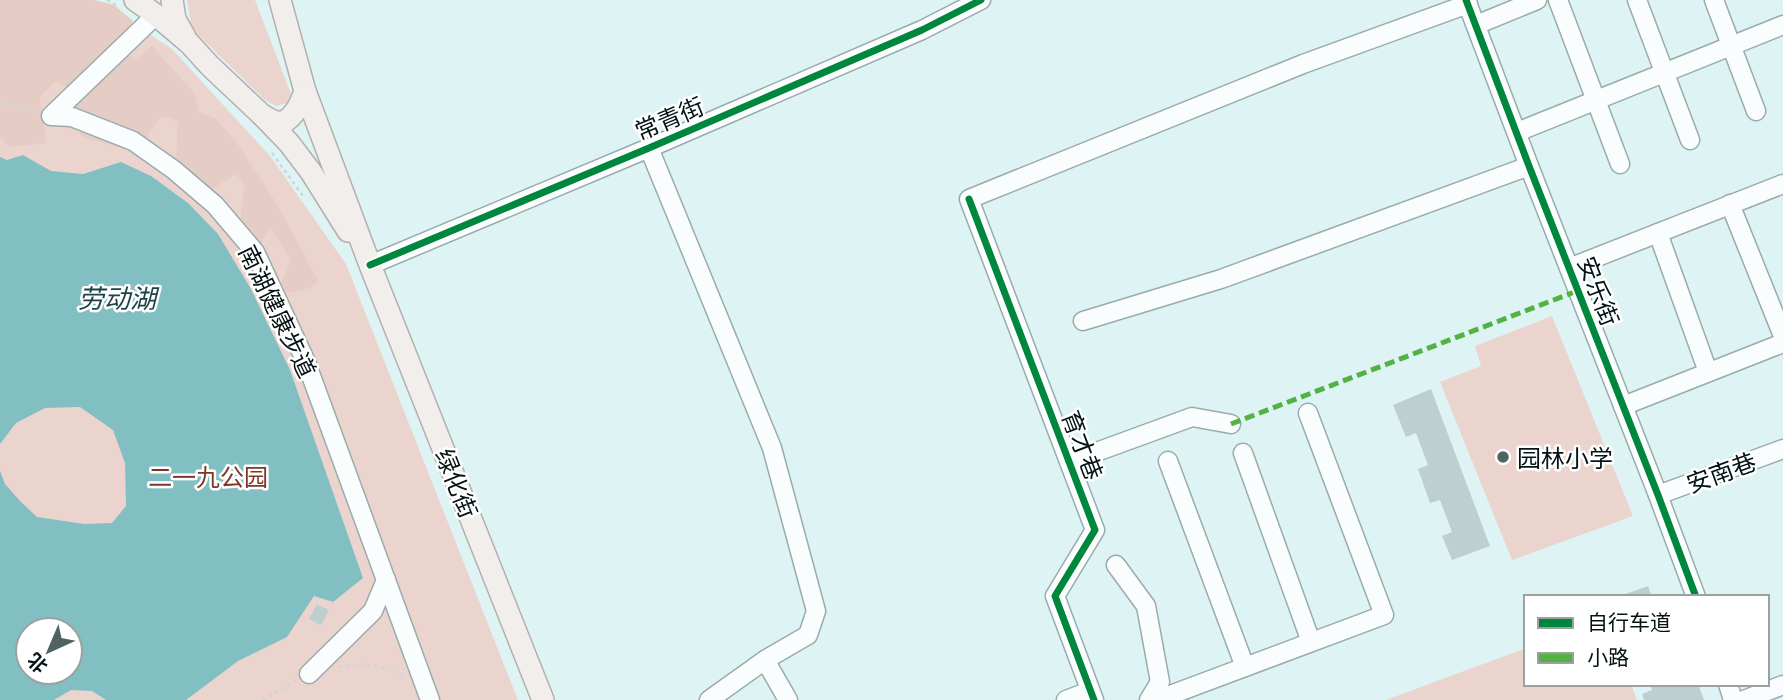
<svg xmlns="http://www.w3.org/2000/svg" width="1783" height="700" font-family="Commissioner,'Noto Sans SC',sans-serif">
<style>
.green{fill:#ecd4ce;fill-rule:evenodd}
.forest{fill:#e5ccc5}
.water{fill:#82bfc2;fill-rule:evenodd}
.building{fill:#becfcf}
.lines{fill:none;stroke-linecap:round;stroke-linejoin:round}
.minor-casing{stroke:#9aabab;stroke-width:21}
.major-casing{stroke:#b2b0ae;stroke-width:24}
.path{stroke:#d0d6d6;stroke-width:2.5;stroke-dasharray:3.5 3.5;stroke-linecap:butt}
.minor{stroke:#fafdfd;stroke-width:18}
.major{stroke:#f2eeec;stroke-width:21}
.quiet{stroke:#54b144;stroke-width:5;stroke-dasharray:10 5;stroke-linecap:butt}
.cycleway-casing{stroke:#fff;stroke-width:11}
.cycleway{stroke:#00873e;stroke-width:7}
.poi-dot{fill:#516262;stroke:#fff;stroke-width:2.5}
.labels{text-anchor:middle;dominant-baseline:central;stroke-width:5;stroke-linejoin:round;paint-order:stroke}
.street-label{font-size:24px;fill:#051314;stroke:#fff}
.poi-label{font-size:24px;fill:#051314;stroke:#fff;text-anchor:start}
.park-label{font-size:24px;fill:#813528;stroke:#fff}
.water-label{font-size:26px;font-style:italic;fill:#1d4345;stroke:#fff}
</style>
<rect width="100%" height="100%" fill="#def4f4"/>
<g class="green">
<path d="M0,0h96l18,11 58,38 98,107 76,108 172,436h-518zM28,630h42v42h-42z"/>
<polygon points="187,0 255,0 291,94 287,103 276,106 265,100 192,29"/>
<polygon points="1552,316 1633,516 1512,560 1440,382 1481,366 1475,346"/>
<polygon points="1526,648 1526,684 1631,684 1637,700 1386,700"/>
</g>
<polygon class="forest" points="0,0 94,0 114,5 133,21 113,46 136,60 152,46 195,94 199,112 215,118 235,140 277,204 318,281 310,288 288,293 281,283 291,260 270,227 258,248 239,226 245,186 236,174 212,189 184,171 176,157 178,121 162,116 135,152 81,136 65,86 56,81 40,97 46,143 9,147 0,138"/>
<path class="water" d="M23,155l28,16 32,3 38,-12 30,14 37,27 30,31 33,55 39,81 73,208 -30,24 -19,-6 -27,41 -49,24 -52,39h-80l-14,-9 -21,-1 -17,10h-54v-229l5,13 16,18 16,15 47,7 28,-1 14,-17 -1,-43 -12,-33 -33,-23 -35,1 -29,15 -16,21v-287l7,3zM28,630h42v42h-42z"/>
<g class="building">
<polygon points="1431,389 1490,546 1452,560 1442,536 1452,532 1440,500 1430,503 1418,469 1428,465 1416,433 1406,437 1393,405"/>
<polygon points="1648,586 1652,597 1620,597 1620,596"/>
<polygon points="317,604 329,610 321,625 309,619"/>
<polygon points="1650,684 1698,684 1704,700 1644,700 1642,694 1652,690"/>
</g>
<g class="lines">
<defs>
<g id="minor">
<polyline points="1466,0 1529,166 1658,495 1696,597"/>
<polyline points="1558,0 1620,164"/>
<polyline points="1637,0 1690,140"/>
<polyline points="1714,0 1756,111"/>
<polyline points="156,15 51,116 72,117 133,141 174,170 215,205 255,252 306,362 430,700"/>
<polyline points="1476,25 1537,0"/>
<polyline points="1517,132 1783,25"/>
<polyline points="649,148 772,448 816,611 808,635 765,660 709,700"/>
<polyline points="1730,204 1783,336"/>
<polyline points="1658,233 1708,372"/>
<polyline points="370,265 649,148 922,30 981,0"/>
<polyline points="1569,268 1783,184"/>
<polyline points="1083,321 1221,279 1529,166"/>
<polyline points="1623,406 1783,343"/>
<polyline points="1243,453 1311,642"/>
<polyline points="1168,461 1245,667"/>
<polyline points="1069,462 1192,417 1231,424"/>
<polyline points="1658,495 1783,449"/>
<polyline points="1116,565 1146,606 1160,682 1149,700"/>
<polyline points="765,660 788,700"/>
<polyline points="309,674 373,611 386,580"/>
<polyline points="1728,684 1733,700"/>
<polyline points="1066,700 1090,691"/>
<polyline points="1094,700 1055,596 1095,530 969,199 1303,64 1468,4"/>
<polyline points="1157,700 1384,615 1308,413"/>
<polyline points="1744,700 1783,685"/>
</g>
<g id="major">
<polyline points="135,0 156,15 189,43 210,66 262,115 289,143 311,172 348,231"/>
<polyline points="172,0 175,19 185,37"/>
<polyline points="280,0 305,91 370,265 543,700"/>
<path d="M262,115l11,6 10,2c13,-9 17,-18 22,-32"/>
</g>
</defs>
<use href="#minor" class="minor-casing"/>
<use href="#major" class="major-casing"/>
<g class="path">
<polyline points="107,0 119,7"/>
<polyline points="0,103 38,112"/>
<polyline points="272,153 303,196"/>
<path d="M339,667c28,-3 40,-4 65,9"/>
<polyline points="263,700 297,680"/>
</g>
<use href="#minor" class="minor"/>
<use href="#major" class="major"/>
<polyline class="quiet" points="1231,424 1577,291"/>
<defs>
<g id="cycleway">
<polyline points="1466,0 1529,166 1658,495 1696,597"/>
<polyline points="969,199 1095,530 1055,596 1094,700"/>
<polyline points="370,265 649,148 922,30 981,0"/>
</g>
</defs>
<use href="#cycleway" class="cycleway-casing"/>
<use href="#cycleway" class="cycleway"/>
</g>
<circle class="poi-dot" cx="1503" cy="457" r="7"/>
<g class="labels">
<g class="street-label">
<text transform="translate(669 118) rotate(-23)">常青街</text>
<text transform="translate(1599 291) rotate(69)">安乐街</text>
<text transform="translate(278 311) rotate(64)">南湖健康步道</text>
<text transform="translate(1083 445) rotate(69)">育才巷</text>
<text transform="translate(1721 472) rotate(-20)">安南巷</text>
<text transform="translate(457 483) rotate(68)">绿化街</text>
</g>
<g class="poi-label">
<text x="1517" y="457">园林小学</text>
</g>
<g class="park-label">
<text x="208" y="476">二一九公园</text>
</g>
<g class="water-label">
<text x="117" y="297">劳动湖</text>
</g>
</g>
<rect x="1524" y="595" width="245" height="91" fill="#ffffff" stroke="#9ba1a1" stroke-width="2"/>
<rect x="1538" y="618" width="35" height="10" fill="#00873e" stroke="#9ba1a1" stroke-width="2"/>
<text x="1587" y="630" font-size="21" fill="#051314">自行车道</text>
<rect x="1538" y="653" width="35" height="10" fill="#54b144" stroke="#9ba1a1" stroke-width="2"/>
<text x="1587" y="665" font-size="21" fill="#051314">小路</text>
<g transform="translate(49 651) rotate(224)"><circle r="33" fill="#ffffff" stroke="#9ba1a1" stroke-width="2"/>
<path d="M0-5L12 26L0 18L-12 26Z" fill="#516262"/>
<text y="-10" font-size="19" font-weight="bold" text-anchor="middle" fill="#051314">北</text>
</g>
</svg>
